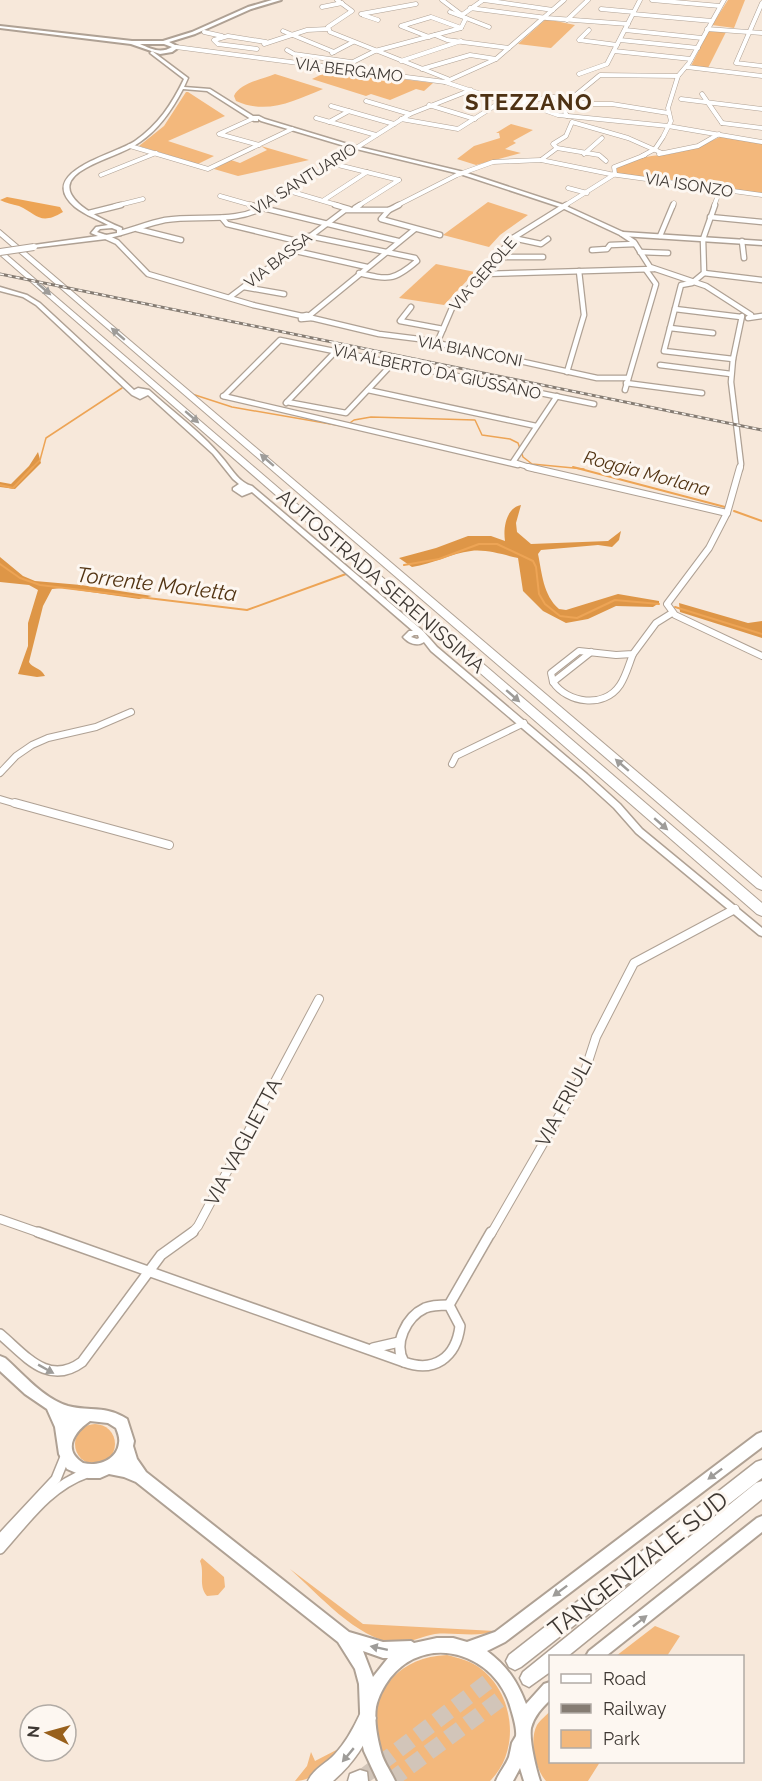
<svg xmlns="http://www.w3.org/2000/svg" width="762" height="1781" font-family="Raleway,sans-serif">
<style>
.green{fill:#f3b87c}
.forest{fill:#de9647}
.water{fill:#eda455}
.lines{fill:none;stroke-linecap:round;stroke-linejoin:round}
.stream-far1{stroke:#eda455;stroke-width:1.5}
.stream{stroke:#eda455;stroke-width:2}
.trunk-tunnel{stroke:#d2c5b9;stroke-width:16;stroke-dasharray:16 8;stroke-linecap:butt}
.minor-far4-casing{stroke:#afa194;stroke-width:5}
.minor-far3-casing{stroke:#afa194;stroke-width:7}
.minor-far2-casing{stroke:#afa194;stroke-width:8}
.minor-far1-casing{stroke:#afa194;stroke-width:10}
.minor-casing{stroke:#afa194;stroke-width:12}
.tertiary-casing{stroke:#afa194;stroke-width:3}
.primary-casing{stroke:#afa194;stroke-width:4}
.trunk-casing{stroke:#afa194;stroke-width:3}
.motorway-casing{stroke:#afa194;stroke-width:2}
.minor-far4{stroke:#fff;stroke-width:4}
.minor-far3{stroke:#fff;stroke-width:4.5}
.minor-far2{stroke:#fff;stroke-width:6}
.minor-far1{stroke:#fff;stroke-width:8}
.minor{stroke:#fff;stroke-width:9}
.tertiary{fill:#fff;fill-rule:evenodd}
.primary{fill:#fff;fill-rule:evenodd}
.trunk{fill:#fff;fill-rule:evenodd}
.motorway{fill:#fff;fill-rule:evenodd}
.rail-casing{stroke:#857c73;stroke-width:3}
.rail{stroke:#fdf7f1;stroke-width:1.5;stroke-dasharray:4;stroke-linecap:butt}
.tertiary-bridge-casing{stroke:#afa194;stroke-width:8;stroke-linecap:butt}
.tertiary-bridge{stroke:#fff;stroke-width:6}
.oneway{fill:#9e9c99}
.labels{text-anchor:middle;dominant-baseline:central;stroke-width:6;stroke-linejoin:round;paint-order:stroke}
.far-street-label{font-size:16px;fill:#3e3833;stroke:#fdf7f1}
.far-water-label{font-size:18px;font-style:italic;fill:#523413;stroke:#fdf7f1}
.street-label{font-size:20px;fill:#3e3833;stroke:#fdf7f1}
.water-label{font-size:21px;font-style:italic;fill:#523413;stroke:#fdf7f1}
.far-district-label{font-size:22px;font-weight:bold;letter-spacing:1.5px;fill:#4d3113;stroke:#fdf7f1}
.near-street-label{font-size:24px;fill:#3e3833;stroke:#fdf7f1}
</style>
<rect width="100%" height="100%" fill="#f7e8da"/>
<g class="green">
<polygon points="728,0 745,0 734,28 712,25"/>
<polygon points="546,19 575,25 551,48 518,44"/>
<polygon points="709,30 726,32 708,68 691,66"/>
<polygon points="331,70 433,83 424,91 416,89 390,100 371,94 366,96 312,79"/>
<path d="M275,74l48,15c-29,12 -56,26 -87,12l-2,-5c5,-13 29,-17 41,-22z"/>
<polygon points="186,92 188,92 225,116 168,141 214,156 198,164 139,146 164,126"/>
<polygon points="511,124 533,130 513,141 516,143 505,149 521,153 476,165 457,159 474,146 500,138 499,133 496,133"/>
<path d="M720,137l42,7v50l-145,-21v-5c17,-14 43,-11 63,-16 15,-4 27,-9 40,-15z"/>
<polygon points="261,146 309,160 238,176 214,169 231,160 240,163 267,150"/>
<polygon points="488,202 528,215 500,235 489,247 443,235"/>
<polygon points="436,264 475,272 444,305 399,298"/>
<circle cx="95" cy="1444" r="20"/>
<path d="M202,1558l22,19 1,10 -7,8 -11,1c-9,-10 -2,-23 -7,-35z"/>
<path d="M290,1569l73,55 132,7c-20,7 -39,1 -60,3 -13,2 -27,10 -40,9 -38,-4 -77,-49 -105,-74z"/>
<polygon points="655,1626 680,1636 667,1656 616,1656"/>
<path d="M447,1655c11,3 21,5 30,11 37,24 45,84 13,115h-93c-42,-51 -22,-123 50,-126z"/>
<path d="M550,1711v51h50l-12,19h-42c-11,-12 -17,-41 -9,-56 4,-6 9,-9 13,-14z"/>
<path d="M348,1744c-13,15 -32,37 -53,37l12,-15 4,-14 4,9z"/>
</g>
<g class="forest">
<polygon points="38,452 41,463 15,489 0,487 0,482 11,484 29,466"/>
<path d="M521,505l-5,18 1,9 14,12 77,-3 13,-10 -2,9 -7,7 -14,-2 -57,5 -3,4c4,19 5,41 21,55l7,1 52,-16 41,7v2l-6,4 -37,-1 -28,13 -22,4 -23,-12 -20,-20 -5,-33c-14,-3 -32,-9 -47,-7 -20,2 -38,13 -59,16l-13,-9 37,-10 32,-12h23l14,5c-2,-13 1,-33 16,-36z"/>
<path d="M0,557l23,19 12,5 46,4 71,11 -13,3 -76,-11 -11,1 -9,17 -14,56c3,6 11,5 16,14l-8,1 -19,-3 10,-28v-23l10,-33 -9,-5 -29,-3z"/>
<polygon points="679,603 748,623 762,621 762,638 680,612"/>
</g>
<path class="water" d="M7,197l53,10 3,5c-23,14 -26,2 -44,-6 -7,-2 -13,-3 -19,-6z"/>
<g class="lines">
<g class="stream-far1">
<polyline points="192,394 232,407 342,426"/>
<polyline points="347,425 354,420 371,417 475,420 482,435 510,439 518,443 523,457 532,464 584,469"/>
<polyline points="31,469 40,460 46,438 122,388"/>
</g>
<g class="stream">
<polyline points="573,467 725,507"/>
<polyline points="0,485 13,488 33,467"/>
<polyline points="734,511 762,521"/>
<polyline points="0,564 20,578 40,585 247,610 346,574"/>
<polyline points="404,565 439,559 479,544 497,544 533,561 536,567 539,594 545,604 560,616 577,618 615,600 659,604"/>
<polyline points="675,607 762,634"/>
</g>
<g class="trunk-tunnel">
<polyline points="360,1779 515,1661"/>
<polyline points="390,1781 529,1678"/>
</g>
<defs>
<g id="minor-far4">
<polyline points="337,0 352,11 328,27 330,32 448,79"/>
<polyline points="442,0 462,15 483,0"/>
<polyline points="484,0 553,10"/>
<polyline points="652,0 720,6"/>
<polyline points="762,3 736,63 762,66"/>
<polyline points="322,7 342,3"/>
<polyline points="470,8 547,18 628,24"/>
<polyline points="601,9 634,12"/>
<polyline points="361,14 416,4"/>
<polyline points="633,14 712,21"/>
<polyline points="363,15 378,20"/>
<polyline points="466,18 489,27"/>
<polyline points="567,20 588,0"/>
<polyline points="707,29 762,33"/>
<polyline points="589,30 579,40 617,45"/>
<polyline points="625,30 702,38"/>
<polyline points="283,31 334,52"/>
<polyline points="204,32 222,36"/>
<polyline points="435,35 447,40 509,48"/>
<polyline points="429,37 401,26 431,17 461,28"/>
<polyline points="620,40 698,48"/>
<polyline points="264,44 307,30 327,29"/>
<polyline points="176,47 445,82 502,101 527,104 558,115 668,126 762,142"/>
<polyline points="257,49 218,44 214,40 228,36 266,42"/>
<polyline points="287,50 294,54 351,62"/>
<polyline points="614,51 691,59"/>
<polyline points="332,53 353,42"/>
<polyline points="401,61 461,41"/>
<polyline points="687,67 762,76"/>
<polyline points="339,69 375,51 461,28 466,18 450,12"/>
<polyline points="422,69 470,55 496,59"/>
<polyline points="579,74 607,64 640,0"/>
<polyline points="445,82 496,59 564,0"/>
<polyline points="702,94 722,123"/>
<polyline points="555,98 561,103 567,116"/>
<polyline points="570,99 587,104 612,104 668,113"/>
<polyline points="681,99 762,109"/>
<polyline points="366,101 410,114"/>
<polyline points="522,101 553,97 572,98 600,75 678,76"/>
<polyline points="429,105 475,119"/>
<polyline points="331,106 394,124"/>
<polyline points="316,118 376,135"/>
<polyline points="252,119 219,134 259,145"/>
<polyline points="401,119 458,129 496,105"/>
<polyline points="329,122 349,111"/>
<polyline points="722,123 762,128"/>
<polyline points="130,146 208,169 292,129"/>
<polyline points="557,148 599,155 606,161"/>
<polyline points="584,154 602,138"/>
<polyline points="659,154 698,146 719,134"/>
<polyline points="642,156 655,149 663,137 671,121 668,108 678,76 689,63 724,0"/>
<polyline points="541,160 557,148 553,144 566,136 572,122 628,138 662,153"/>
<polyline points="330,163 399,180"/>
<polyline points="615,174 614,167 645,155"/>
<polyline points="101,175 156,153"/>
<polyline points="568,188 587,193"/>
<polyline points="289,191 340,206"/>
<polyline points="220,196 255,206"/>
<polyline points="324,200 367,172"/>
<polyline points="115,206 143,199"/>
<polyline points="264,206 410,114 471,90"/>
<polyline points="358,206 399,180"/>
<polyline points="396,206 457,175 493,162 541,160 610,174 762,195"/>
<polyline points="564,206 615,174"/>
<polyline points="673,206 674,203"/>
<polyline points="714,206 720,190"/>
</g>
<g id="minor-far3">
<polyline points="250,205 398,241"/>
<polyline points="335,205 349,209"/>
<polyline points="715,205 703,239 704,273 692,283 681,285 664,351 733,359"/>
<polyline points="355,208 360,205"/>
<polyline points="389,210 381,219 440,235"/>
<polyline points="89,213 121,205"/>
<polyline points="710,217 762,222"/>
<polyline points="222,218 227,224 301,242"/>
<polyline points="137,229 181,240"/>
<path d="M120,233c15,-4 30,-10 45,-13 34,-6 71,5 102,-15"/>
<polyline points="622,234 634,242 650,267 706,286 751,315"/>
<path d="M309,236l106,22 2,3c-23,20 -29,19 -58,12"/>
<polyline points="660,236 673,205"/>
<polyline points="106,237 117,242 148,274 253,305 302,316"/>
<polyline points="513,238 541,244 548,239"/>
<polyline points="742,241 744,258"/>
<polyline points="291,250 367,267"/>
<polyline points="592,250 607,249 610,245 635,244"/>
<polyline points="640,252 668,253"/>
<polyline points="498,257 543,257"/>
<polyline points="704,273 762,280"/>
<polyline points="483,274 654,269"/>
<polyline points="244,287 284,294"/>
<polyline points="230,297 345,210 389,210 399,205"/>
<polyline points="411,307 400,321 443,329"/>
<polyline points="675,309 741,317"/>
<polygon points="307,315 312,318 301,319 302,316"/>
<polyline points="310,315 415,229"/>
<polyline points="312,318 379,334 419,339 597,378 628,378"/>
<polyline points="748,318 762,316"/>
<polyline points="670,328 713,333"/>
<polyline points="437,343 452,308 513,238 566,205"/>
<polyline points="660,365 731,374"/>
<polyline points="567,372 584,315 579,271"/>
<polyline points="626,383 702,393"/>
<polyline points="368,390 536,426"/>
<polyline points="625,390 656,284 646,270"/>
<polyline points="223,396 518,465"/>
<polyline points="224,396 280,340 594,404"/>
<polyline points="287,402 346,413 393,363"/>
<polyline points="286,403 336,351"/>
<polyline points="535,469 513,462 557,396"/>
<polyline points="740,469 741,464 731,382 733,359 742,316"/>
</g>
<g id="minor-far2">
<polyline points="528,467 727,513"/>
<polyline points="740,467 727,513 709,548 667,604 675,615 762,656"/>
<path d="M591,652l-38,30c14,21 51,27 67,3 6,-9 9,-21 13,-31"/>
<polyline points="553,682 551,673 579,651 616,655 633,654 656,623 672,613"/>
<polyline points="452,764 456,756 524,723"/>
<polyline points="0,773 16,756 32,745 48,738 96,727 131,712"/>
<polyline points="0,799 20,805"/>
</g>
<g id="minor-far1">
<polyline points="15,803 169,845"/>
<polyline points="0,1219 43,1234"/>
<polyline points="191,1234 198,1226 319,999"/>
<polyline points="491,1234 585,1071 596,1037 634,963 735,909"/>
</g>
<g id="minor">
<polyline points="38,1232 404,1362"/>
<polyline points="449,1305 491,1232"/>
<path d="M449,1305l11,21c-4,32 -26,47 -56,36 -11,-18 2,-45 21,-54 7,-3 16,-3 24,-3z"/>
<path d="M0,1334c25,21 48,53 82,28l79,-107 32,-23"/>
<polyline points="373,1348 399,1342"/>
<polyline points="0,1539 56,1479 65,1457"/>
<path d="M0,1549c26,-29 49,-63 87,-76"/>
</g>
<g id="tertiary">
<path d="M152,51l36,27 -4,9 26,2 43,27h6l6,3 86,26 113,27 100,33 59,27 139,9v4l-140,-9 -62,-29 -100,-33 -112,-27 -87,-26 -3,-2v2h-4l-47,-30 -24,-2c-11,21 -24,40 -43,53 -17,12 -37,16 -54,26 -45,24 13,50 36,60l-1,7 -15,4 -74,9v-2l2,-1 64,-9 -7,-3 5,-6 12,-2c-11,-6 -23,-10 -33,-18 -41,-35 41,-53 60,-66 23,-16 37,-37 49,-62l-34,-26zM112,228l5,2v3l-11,2 -9,-3 3,-3z"/>
<path d="M0,287l27,8 13,8 94,87 4,-2 11,2c25,23 55,44 76,71 7,9 15,22 27,25l171,145 14,16 150,127 33,30 22,25 120,99v8l-3,-1 -123,-102 -22,-25 -33,-30 -150,-127 -7,-9c-7,5 -16,1 -21,-5l6,-6h4l-161,-139 -10,4 -9,-6v-2l6,-4 -6,-5 -20,-25 -65,-59 -8,4 -8,-4 -96,-90 -13,-8 -23,-6zM414,635h4l1,3 -2,1 -6,-2z"/>
</g>
<g id="primary">
<path d="M272,0h9l-30,9 -56,25 -26,8 10,5 -7,5 -12,2 -29,-10 -131,-16v-2l132,15h31l29,-9 56,-25zM140,44h24l8,3c-11,7 -21,2 -32,-3z"/>
<path d="M0,1356l5,2c18,16 39,41 63,48 23,6 37,-1 59,13l7,22 -1,5 4,13 9,13 203,160 34,10 28,-1 3,2 23,-5h16l14,4 28,-10 262,-198 5,-2v15l-257,195 -18,9c20,15 30,30 39,53l18,-20 6,-2v18c-8,8 -16,16 -19,28 -2,12 5,41 9,53h-16l-4,-13 -7,13h-17c3,-8 10,-16 13,-24 1,-4 2,-9 3,-14 1,-2 3,-5 4,-7 1,-8 -3,-20 -5,-27 -14,-55 -84,-78 -121,-31 -6,8 -12,19 -14,29 -2,13 1,29 4,41 2,12 10,22 15,33h-17l-14,-30 -3,-13 -2,-54 -4,-15 -17,-27 -202,-160 -12,-5 -15,-3 -9,4h-12l-21,-9 -8,-15 -4,-27 -8,-18 -22,-15 -25,-23zM90,1421l18,2 8,5c2,5 4,10 3,15 -2,17 -21,24 -36,20 -21,-13 -9,-31 7,-42zM363,1651l20,7h5l-15,19z"/>
<polygon points="762,1516 762,1532 606,1656 586,1656 589,1651 757,1518"/>
</g>
<g id="trunk">
<polygon points="762,1460 762,1478 521,1667 515,1670 509,1667 506,1661 509,1655 756,1462"/>
<polygon points="762,1481 762,1499 568,1656 550,1656 550,1672 529,1687 523,1684 520,1678 523,1672 756,1483"/>
<path d="M367,1709l6,3 3,6c-10,26 -22,45 -43,63h-25c5,-12 19,-18 27,-27 12,-13 19,-27 26,-42z"/>
<polygon points="360,1770 367,1772 368,1781 348,1781 350,1774"/>
</g>
<g id="motorway">
<polygon points="0,230 762,878 762,890 757,888 0,236"/>
<polygon points="0,249 762,903 762,916 757,914 0,255"/>
</g>
</defs>
<use href="#minor-far4" class="minor-far4-casing"/>
<use href="#minor-far3" class="minor-far3-casing"/>
<use href="#minor-far2" class="minor-far2-casing"/>
<use href="#minor-far1" class="minor-far1-casing"/>
<use href="#minor" class="minor-casing"/>
<use href="#tertiary" class="tertiary-casing"/>
<use href="#primary" class="primary-casing"/>
<use href="#trunk" class="trunk-casing"/>
<use href="#motorway" class="motorway-casing"/>
<use href="#minor-far4" class="minor-far4"/>
<use href="#minor-far3" class="minor-far3"/>
<use href="#minor-far2" class="minor-far2"/>
<use href="#minor-far1" class="minor-far1"/>
<use href="#minor" class="minor"/>
<use href="#tertiary" class="tertiary"/>
<use href="#primary" class="primary"/>
<use href="#trunk" class="trunk"/>
<use href="#motorway" class="motorway"/>
<defs>
<polyline id="rail" points="0,274 762,430"/>
</defs>
<use href="#rail" class="rail-casing"/>
<use href="#rail" class="rail"/>
<defs>
<polyline id="tertiary-bridge" points="0,252 34,247"/>
</defs>
<use href="#tertiary-bridge" class="tertiary-bridge-casing"/>
<use href="#tertiary-bridge" class="tertiary-bridge"/>
</g>
<defs><path id="oneway-solid" d="M-6-.8H1V-3.2L6.5 0L1 3.2V.8H-6Z" transform="scale(1.5)"/></defs>
<g class="oneway">
<use href="#oneway-solid" transform="translate(44 289) rotate(41)"/>
<use href="#oneway-solid" transform="translate(118 334) rotate(-139)"/>
<use href="#oneway-solid" transform="translate(192 417) rotate(41)"/>
<use href="#oneway-solid" transform="translate(267 460) rotate(-139)"/>
<use href="#oneway-solid" transform="translate(513 696) rotate(41)"/>
<use href="#oneway-solid" transform="translate(622 765) rotate(-139)"/>
<use href="#oneway-solid" transform="translate(661 824) rotate(41)"/>
<use href="#oneway-solid" transform="translate(46 1369) rotate(29)"/>
<use href="#oneway-solid" transform="translate(715 1474) rotate(143)"/>
<use href="#oneway-solid" transform="translate(560 1591) rotate(143)"/>
<use href="#oneway-solid" transform="translate(640 1621) rotate(-38)"/>
<use href="#oneway-solid" transform="translate(379 1648) rotate(-168)"/>
<use href="#oneway-solid" transform="translate(348 1755) rotate(130)"/>
</g>
<g class="labels">
<g class="far-street-label">
<text transform="translate(349 70) rotate(7)">VIA BERGAMO</text>
<text transform="translate(304 179) rotate(-32)">VIA SANTUARIO</text>
<text transform="translate(689 185) rotate(9)">VIA ISONZO</text>
<text transform="translate(278 260) rotate(-38)">VIA BASSA</text>
<text transform="translate(483 274) rotate(-49)">VIA GEROLE</text>
<text transform="translate(470 351) rotate(11)">VIA BIANCONI</text>
<text transform="translate(437 372) rotate(12)">VIA ALBERTO DA GIUSSANO</text>
</g>
<g class="far-water-label">
<text transform="translate(647 473) rotate(15)">Roggia Morlana</text>
</g>
<g class="street-label">
<text transform="translate(381 581) rotate(41)">AUTOSTRADA SERENISSIMA</text>
<text transform="translate(564 1102) rotate(-62)">VIA FRIULI</text>
<text transform="translate(243 1142) rotate(-62)">VIA VAGLIETTA</text>
</g>
<g class="water-label">
<text transform="translate(157 584) rotate(7)">Torrente Morletta</text>
</g>
<g class="far-district-label">
<text x="529" y="102">STEZZANO</text>
</g>
<g class="near-street-label">
<text transform="translate(638 1564) rotate(-38)">TANGENZIALE SUD</text>
</g>
</g>
<rect x="549" y="1655" width="195" height="108" fill="#fdf7f1" stroke="#b1aba5" stroke-width="1.5"/>
<rect x="561" y="1674" width="30" height="9" fill="#ffffff" stroke="#b1aba5" stroke-width="1.5"/>
<text x="603" y="1685" font-size="18" fill="#3e3833">Road</text>
<rect x="561" y="1704" width="30" height="9" fill="#857c73" stroke="#b1aba5" stroke-width="1.5"/>
<text x="603" y="1715" font-size="18" fill="#3e3833">Railway</text>
<rect x="561" y="1730" width="30" height="18" fill="#f3b87c" stroke="#b1aba5" stroke-width="1.5"/>
<text x="603" y="1745" font-size="18" fill="#3e3833">Park</text>
<g transform="translate(48 1733) rotate(275)"><circle r="28" fill="#fdf7f1" stroke="#b1aba5" stroke-width="1.5"/>
<path d="M0-4.5L10 22L0 15L-10 22Z" fill="#98601c"/>
<text y="-9" font-size="16" font-weight="bold" text-anchor="middle" fill="#3e3833">N</text>
</g>
</svg>
